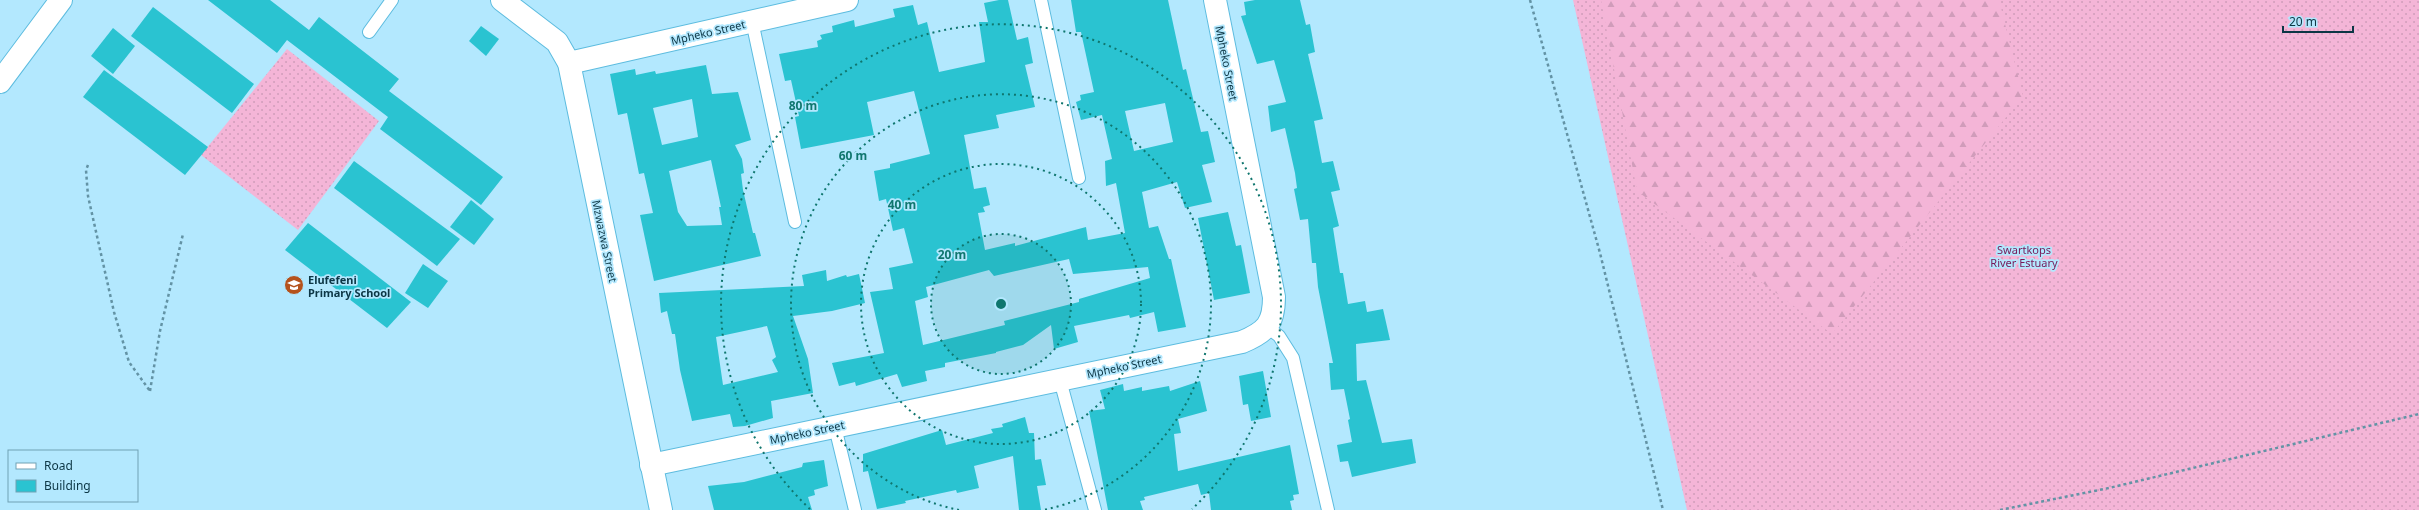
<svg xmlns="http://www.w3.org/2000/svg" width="2419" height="510" font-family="'Noto Sans',sans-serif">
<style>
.grass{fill:url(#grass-dots)}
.forest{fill:url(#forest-firs)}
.building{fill:#2ac3d1;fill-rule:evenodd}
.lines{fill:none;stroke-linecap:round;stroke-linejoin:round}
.service-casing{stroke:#5dbcdf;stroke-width:14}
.minor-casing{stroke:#5dbcdf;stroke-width:24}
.path{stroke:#6393a5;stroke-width:2.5;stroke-dasharray:3 3;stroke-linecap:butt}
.service{stroke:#fff;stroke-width:12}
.minor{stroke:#fff;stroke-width:22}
.ring{fill:none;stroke:#0f766e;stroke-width:2;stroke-dasharray:2 4}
.labels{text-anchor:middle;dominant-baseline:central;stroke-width:3.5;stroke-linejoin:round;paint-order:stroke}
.street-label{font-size:11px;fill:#0c3645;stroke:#b3e8fe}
.park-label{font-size:11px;fill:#771958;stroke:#b3e8fe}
.poi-label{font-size:11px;font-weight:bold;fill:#0c3645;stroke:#b3e8fe;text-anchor:start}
.centre{fill:#0f766e;stroke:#b3e8fe;stroke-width:2}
.ring-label{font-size:12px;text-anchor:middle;font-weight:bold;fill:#0f766e;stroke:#b3e8fe;stroke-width:3.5;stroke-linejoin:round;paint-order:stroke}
</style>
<defs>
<pattern id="grass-dots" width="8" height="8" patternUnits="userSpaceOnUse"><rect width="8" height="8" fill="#f4b5d7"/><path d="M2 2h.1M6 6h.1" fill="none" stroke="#d09cba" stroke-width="1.8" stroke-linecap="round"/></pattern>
<pattern id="forest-firs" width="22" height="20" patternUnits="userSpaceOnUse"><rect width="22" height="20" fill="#f4b5d7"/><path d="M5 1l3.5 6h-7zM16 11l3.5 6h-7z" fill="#d09cba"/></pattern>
</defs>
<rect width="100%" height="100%" fill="#b3e8fe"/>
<g class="grass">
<polygon points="1573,0 2419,0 2419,510 1687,510"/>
<polygon points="287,49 379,121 298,230 201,155"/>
</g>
<polygon class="forest" points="1601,0 1999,0 2023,96 1832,334 1637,191"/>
<g class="building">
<polygon points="208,0 270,0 309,30 319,17 399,79 389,91 503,177 481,205 380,129 388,117 287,40 277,53"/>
<path d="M999,0h9l9,40 11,-3 5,26 -8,2 10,42 -39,8 3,13 -35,7 10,54 12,-2 4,18 -7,2 2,5 -7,1 7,37 30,-7v3l71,-19 2,13 37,-7 -9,-50 -10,3 -1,-25 7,-2 -10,-44 -21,5 -5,-18 5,-2 -1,-5 14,-3 -13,-60h-5l-5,-32h97l15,70 3,-1 15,63 7,-1 7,31 -13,3 10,37 -27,6 -8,-26 -35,10 7,36 9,-2 11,33h2l15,68 -28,5 -4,-20 -24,6 -1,-3 -55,11 4,16 -24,7 -3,-24 -28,20 -27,7v1l-51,10v4l-20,4 2,10 -25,6 -5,-13 -41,12 -1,-4 -16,4 -7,-23 52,-10 -14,-61 23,-3 -4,-21 24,-5 -9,-35 -11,3 -7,-32 -7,2 -5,-30 16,-3v-4l40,-10 -16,-63 -47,11 7,33 -73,14 -6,-32 4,-1 -8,-36 -6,1 -6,-27 39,-7 -1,-6 5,-2 -2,-4 13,-3 -1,-6 22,-6 1,7 40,-10 -2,-8 20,-4 5,20 9,-3 12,50 46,-10 -6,-40h9l-4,-19zM1165,103l8,39 -39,9 -9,-40zM1069,259l4,15 75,-7 2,11 -71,21v3l-75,19 1,4 -82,20 -8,-44 13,-4 -2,-10 63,-17 5,6z"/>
<polygon points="1255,0 1300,0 1306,25 1310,24 1315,52 1308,54 1323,119 1314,121 1322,163 1333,161 1340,190 1331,192 1339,226 1333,228 1340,273 1343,273 1348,304 1365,301 1367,312 1383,309 1390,340 1356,344 1357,381 1366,380 1382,443 1412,439 1416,463 1352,477 1348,461 1340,462 1337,445 1352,442 1348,420 1350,419 1344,389 1331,390 1329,363 1333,363 1318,287 1316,263 1312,263 1308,219 1300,220 1294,189 1297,188 1295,173 1285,128 1271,132 1268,106 1286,102 1274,60 1257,64 1241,16 1246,15 1244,2"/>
<polygon points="153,7 254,84 232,113 131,36"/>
<polygon points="481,26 499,39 486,56 469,41"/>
<polygon points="113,28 135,46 113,74 91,56"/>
<path d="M706,65l6,29 26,-2 13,48 -16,5 7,14 2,14 -3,1 2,16 10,43h2l6,23 -107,25 -14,-66 13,-2 -9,-40 -5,1 -12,-61 -9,2 -8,-41 25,-5 1,6 19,-4 1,3zM692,99l6,38 -36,8 -9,-37zM711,160l10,47h-2l3,18 -35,1 -9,-14 -9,-41z"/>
<polygon points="104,70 208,147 185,175 83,97"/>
<polygon points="354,161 460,239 437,266 334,188"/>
<polygon points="471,200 494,219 474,245 450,227"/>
<polygon points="1228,212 1236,246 1241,245 1250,293 1214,300 1198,218"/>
<polygon points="308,223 411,302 387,328 285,250"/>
<polygon points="423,264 448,281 428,308 405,293"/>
<path d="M826,270l1,11 19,-6 1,2 12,-3 6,29 -33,8 -39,5 15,43 5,34 -42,8 2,17 -28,8 -12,1 -3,-13 -38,7 -12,-51 -5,-36h-3l-5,-23 -6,2 -2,-20 145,-7 -2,-11zM767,326l9,31 -4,3 6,12 -55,13 -7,-48z"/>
<polygon points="1263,371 1271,417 1251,421 1248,404 1243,405 1239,376"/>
<polygon points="1200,381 1207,411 1178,419 1181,433 1174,434 1178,471 1290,445 1299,494 1293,495 1294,500 1290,501 1292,510 1211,510 1209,493 1201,495 1198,484 1144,497 1145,500 1140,501 1143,510 1108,510 1089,411 1105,409 1100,390 1123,384 1124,391 1142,387 1142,391 1169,386 1170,391"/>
<polygon points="1025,417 1029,433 1034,433 1035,460 1041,459 1046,485 1037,486 1041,510 1019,510 1013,456 974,466 979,488 957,493 956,490 905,501 906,503 877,509 868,471 863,472 863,454 942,430 946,445 993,433 991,429 1003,427 1002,424"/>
<polygon points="824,460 828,486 814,490 815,495 808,497 812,510 714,510 708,486 744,482 802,467 803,463"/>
</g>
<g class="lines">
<defs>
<g id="service">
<polyline points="1041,0 1079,178"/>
<polyline points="752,21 795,222"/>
<polyline points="369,32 392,0"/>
<polyline points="1266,326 1279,336 1293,358 1328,510"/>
<polyline points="1060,380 1095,510"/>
<polyline points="835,427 855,510"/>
</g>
<g id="minor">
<polyline points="502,0 557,42 569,63 661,510"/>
<polyline points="569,63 847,0"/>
<polyline points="0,82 61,0"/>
<path d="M651,465l591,-123c24,-10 32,-18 32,-45l-59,-297"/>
</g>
</defs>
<use href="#service" class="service-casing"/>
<use href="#minor" class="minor-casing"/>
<g class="path">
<polyline points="1530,0 1600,253 1663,510"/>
<polyline points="88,165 86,170 88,196 114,312 129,362 150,391"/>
<polyline points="150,391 160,331 183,234"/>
<polyline points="2000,510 2109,488 2419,414"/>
</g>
<use href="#service" class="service"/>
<use href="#minor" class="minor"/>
</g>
<circle cx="1001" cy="304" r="70" fill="#0f766e" fill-opacity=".12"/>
<g class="ring">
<circle cx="1001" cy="304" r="70"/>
<circle cx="1001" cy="304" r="140"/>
<path d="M959 510A210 210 0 1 1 1043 510"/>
<path d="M810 509A280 280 0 1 1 1192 509"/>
</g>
<defs>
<symbol id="school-disc" viewBox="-11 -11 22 22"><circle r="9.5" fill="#b5521c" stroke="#b3e8fe"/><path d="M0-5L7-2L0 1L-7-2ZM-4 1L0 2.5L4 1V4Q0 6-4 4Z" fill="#fff"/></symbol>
</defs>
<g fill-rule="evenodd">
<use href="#school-disc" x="283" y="274" width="22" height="22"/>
</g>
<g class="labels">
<g class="street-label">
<text transform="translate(708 32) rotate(-13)">Mpheko Street</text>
<text transform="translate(1227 63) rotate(79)">Mpheko Street</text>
<text transform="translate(605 241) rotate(78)">Mzwazwa Street</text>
<text transform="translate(1124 366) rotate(-12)">Mpheko Street</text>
<text transform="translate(807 432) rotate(-12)">Mpheko Street</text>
</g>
<g class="park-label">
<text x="2024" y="249">Swartkops<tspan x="2024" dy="13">River Estuary</tspan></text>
</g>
<g class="poi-label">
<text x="308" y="279">Elufefeni<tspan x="308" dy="13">Primary School</tspan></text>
</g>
</g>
<circle cx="1001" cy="304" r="6" class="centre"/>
<g class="ring-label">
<text x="803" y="110">80 m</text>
<text x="853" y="160">60 m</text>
<text x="902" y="209">40 m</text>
<text x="952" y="259">20 m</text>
</g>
<rect x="8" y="450" width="130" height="52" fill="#b3e8fe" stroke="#70a1b4"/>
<rect x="16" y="463" width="20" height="6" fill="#ffffff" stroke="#70a1b4"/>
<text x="44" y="470" font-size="12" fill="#0c3645">Road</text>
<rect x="16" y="480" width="20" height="12" fill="#2ac3d1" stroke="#70a1b4"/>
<text x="44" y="490" font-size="12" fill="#0c3645">Building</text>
<path d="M2283 26v6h70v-6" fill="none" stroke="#0c3645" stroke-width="2"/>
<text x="2289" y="26" font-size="12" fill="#0c3645" stroke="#b3e8fe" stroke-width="3" paint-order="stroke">20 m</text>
</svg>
